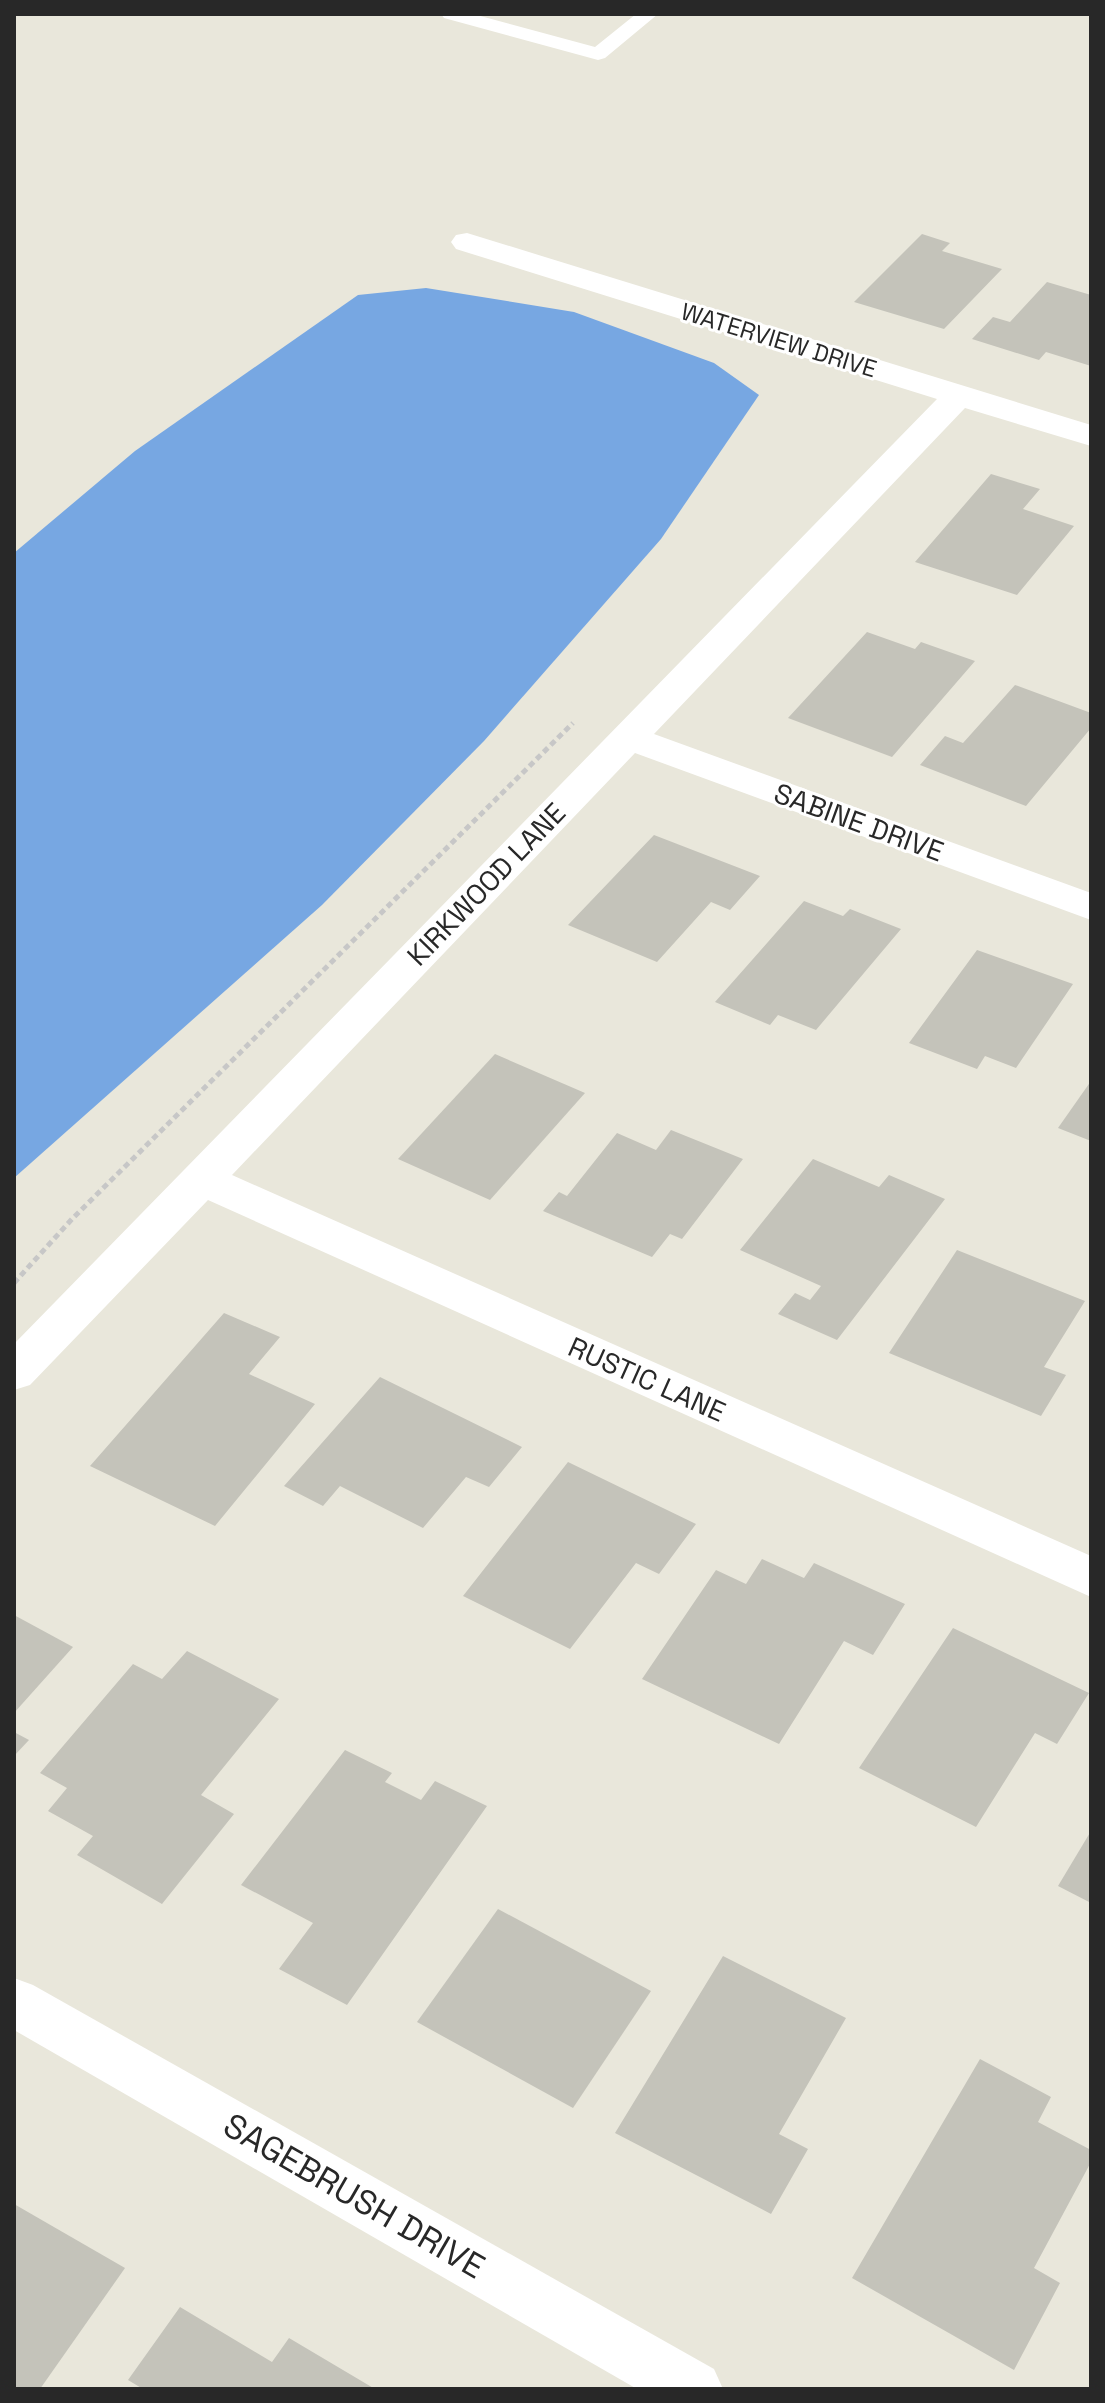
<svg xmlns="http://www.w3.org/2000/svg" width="1105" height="2403" font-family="'Space Grotesk',sans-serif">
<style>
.water{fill:#77a7e2}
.building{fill:#c4c3ba}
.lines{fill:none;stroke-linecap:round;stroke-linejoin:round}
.path{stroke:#c7c7c7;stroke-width:5;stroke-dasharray:6 4;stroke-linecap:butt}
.lane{fill:#fff;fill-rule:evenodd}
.street{fill:#fff;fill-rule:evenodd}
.labels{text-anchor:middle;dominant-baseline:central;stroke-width:6;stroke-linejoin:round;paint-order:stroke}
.far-street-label{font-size:24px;fill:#282828;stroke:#fff}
.street-label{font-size:28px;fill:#282828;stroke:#fff}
.near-street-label{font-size:34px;fill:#282828;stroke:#fff}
</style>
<rect width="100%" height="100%" fill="#e9e7db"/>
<polygon class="water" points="426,288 574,312 714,363 759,395 661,539 484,741 322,905 14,1178 14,553 135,451 358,295"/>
<g class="building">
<polygon points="922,234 950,243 942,251 1002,269 944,329 854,302"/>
<polygon points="1047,282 1091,295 1091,366 1046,352 1039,360 972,339 993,317 1010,322"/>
<polygon points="991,474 1040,489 1023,509 1074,526 1017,595 915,562"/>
<polygon points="867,632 915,649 921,642 975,661 892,757 788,718"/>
<polygon points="1015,685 1091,713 1091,728 1026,806 920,765 945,736 963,743"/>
<polygon points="654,835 760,876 730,910 711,902 657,962 568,925"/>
<polygon points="804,901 843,916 850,909 901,929 816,1030 778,1015 770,1025 715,1002"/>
<polygon points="977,950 1073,984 1016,1068 985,1056 977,1069 909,1043"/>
<polygon points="495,1054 585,1093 490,1200 398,1159"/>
<polygon points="1091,1081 1091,1141 1058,1128"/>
<polygon points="671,1130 743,1159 682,1239 670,1234 652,1257 543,1211 559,1192 567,1196 617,1133 656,1150"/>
<polygon points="813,1159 879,1187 889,1175 945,1199 837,1340 778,1314 795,1293 810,1300 821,1286 740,1250"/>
<polygon points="957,1250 1085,1301 1044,1367 1066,1375 1041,1416 889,1353"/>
<polygon points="224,1313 280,1337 249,1374 315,1404 215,1526 90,1466"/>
<polygon points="380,1377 522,1447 489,1487 466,1477 423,1528 340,1486 323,1506 284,1486"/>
<polygon points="568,1462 696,1524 659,1574 636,1563 570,1649 463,1596"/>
<polygon points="762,1559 804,1578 814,1563 905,1604 873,1655 844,1641 779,1744 642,1679 716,1570 746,1584"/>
<polygon points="14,1615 73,1647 14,1713"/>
<polygon points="953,1628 1089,1693 1057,1744 1035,1733 976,1827 859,1768"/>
<polygon points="187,1651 279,1699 201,1795 234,1814 162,1904 77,1855 93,1836 48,1811 67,1788 40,1773 133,1664 162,1679"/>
<polygon points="14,1732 29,1740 14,1756"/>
<polygon points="345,1750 392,1773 385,1782 421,1800 435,1781 487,1806 347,2005 279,1969 313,1923 241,1885"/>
<polygon points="1091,1831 1091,1903 1058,1886"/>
<polygon points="498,1909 651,1991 573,2108 417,2022"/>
<polygon points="723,1956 846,2018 779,2134 808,2149 771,2214 615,2133"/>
<polygon points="980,2059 1051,2097 1038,2122 1091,2150 1091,2162 1034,2268 1060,2283 1014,2370 852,2278"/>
<polygon points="14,2204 125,2268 40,2389 14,2389"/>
<polygon points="180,2307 272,2362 289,2338 375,2389 143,2389 128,2380"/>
</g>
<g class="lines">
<polyline class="path" points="14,1283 72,1219 573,723"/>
<polygon class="lane" points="441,14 473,14 595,47 636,14 658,14 605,58 598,60 444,18"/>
<g class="street">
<polygon points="467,233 1091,425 1091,446 965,408 654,734 1091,893 1091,920 635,753 232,1175 1091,1556 1091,1597 208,1200 30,1385 14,1390 14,1344 937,399 456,249 451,242 456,235"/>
<polygon points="14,1978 33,1985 714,2369 723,2389 637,2389 14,2030"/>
</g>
</g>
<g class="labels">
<g class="far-street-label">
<text transform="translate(779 340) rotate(17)">WATERVIEW DRIVE</text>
</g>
<g class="street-label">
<text transform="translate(859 822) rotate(20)">SABINE DRIVE</text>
<text transform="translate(486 884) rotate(-46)">KIRKWOOD LANE</text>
<text transform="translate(647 1379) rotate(24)">RUSTIC LANE</text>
</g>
<g class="near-street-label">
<text transform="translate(354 2196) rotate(30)">SAGEBRUSH DRIVE</text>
</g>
</g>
<rect width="1105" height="2403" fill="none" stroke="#282828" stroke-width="32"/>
</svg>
